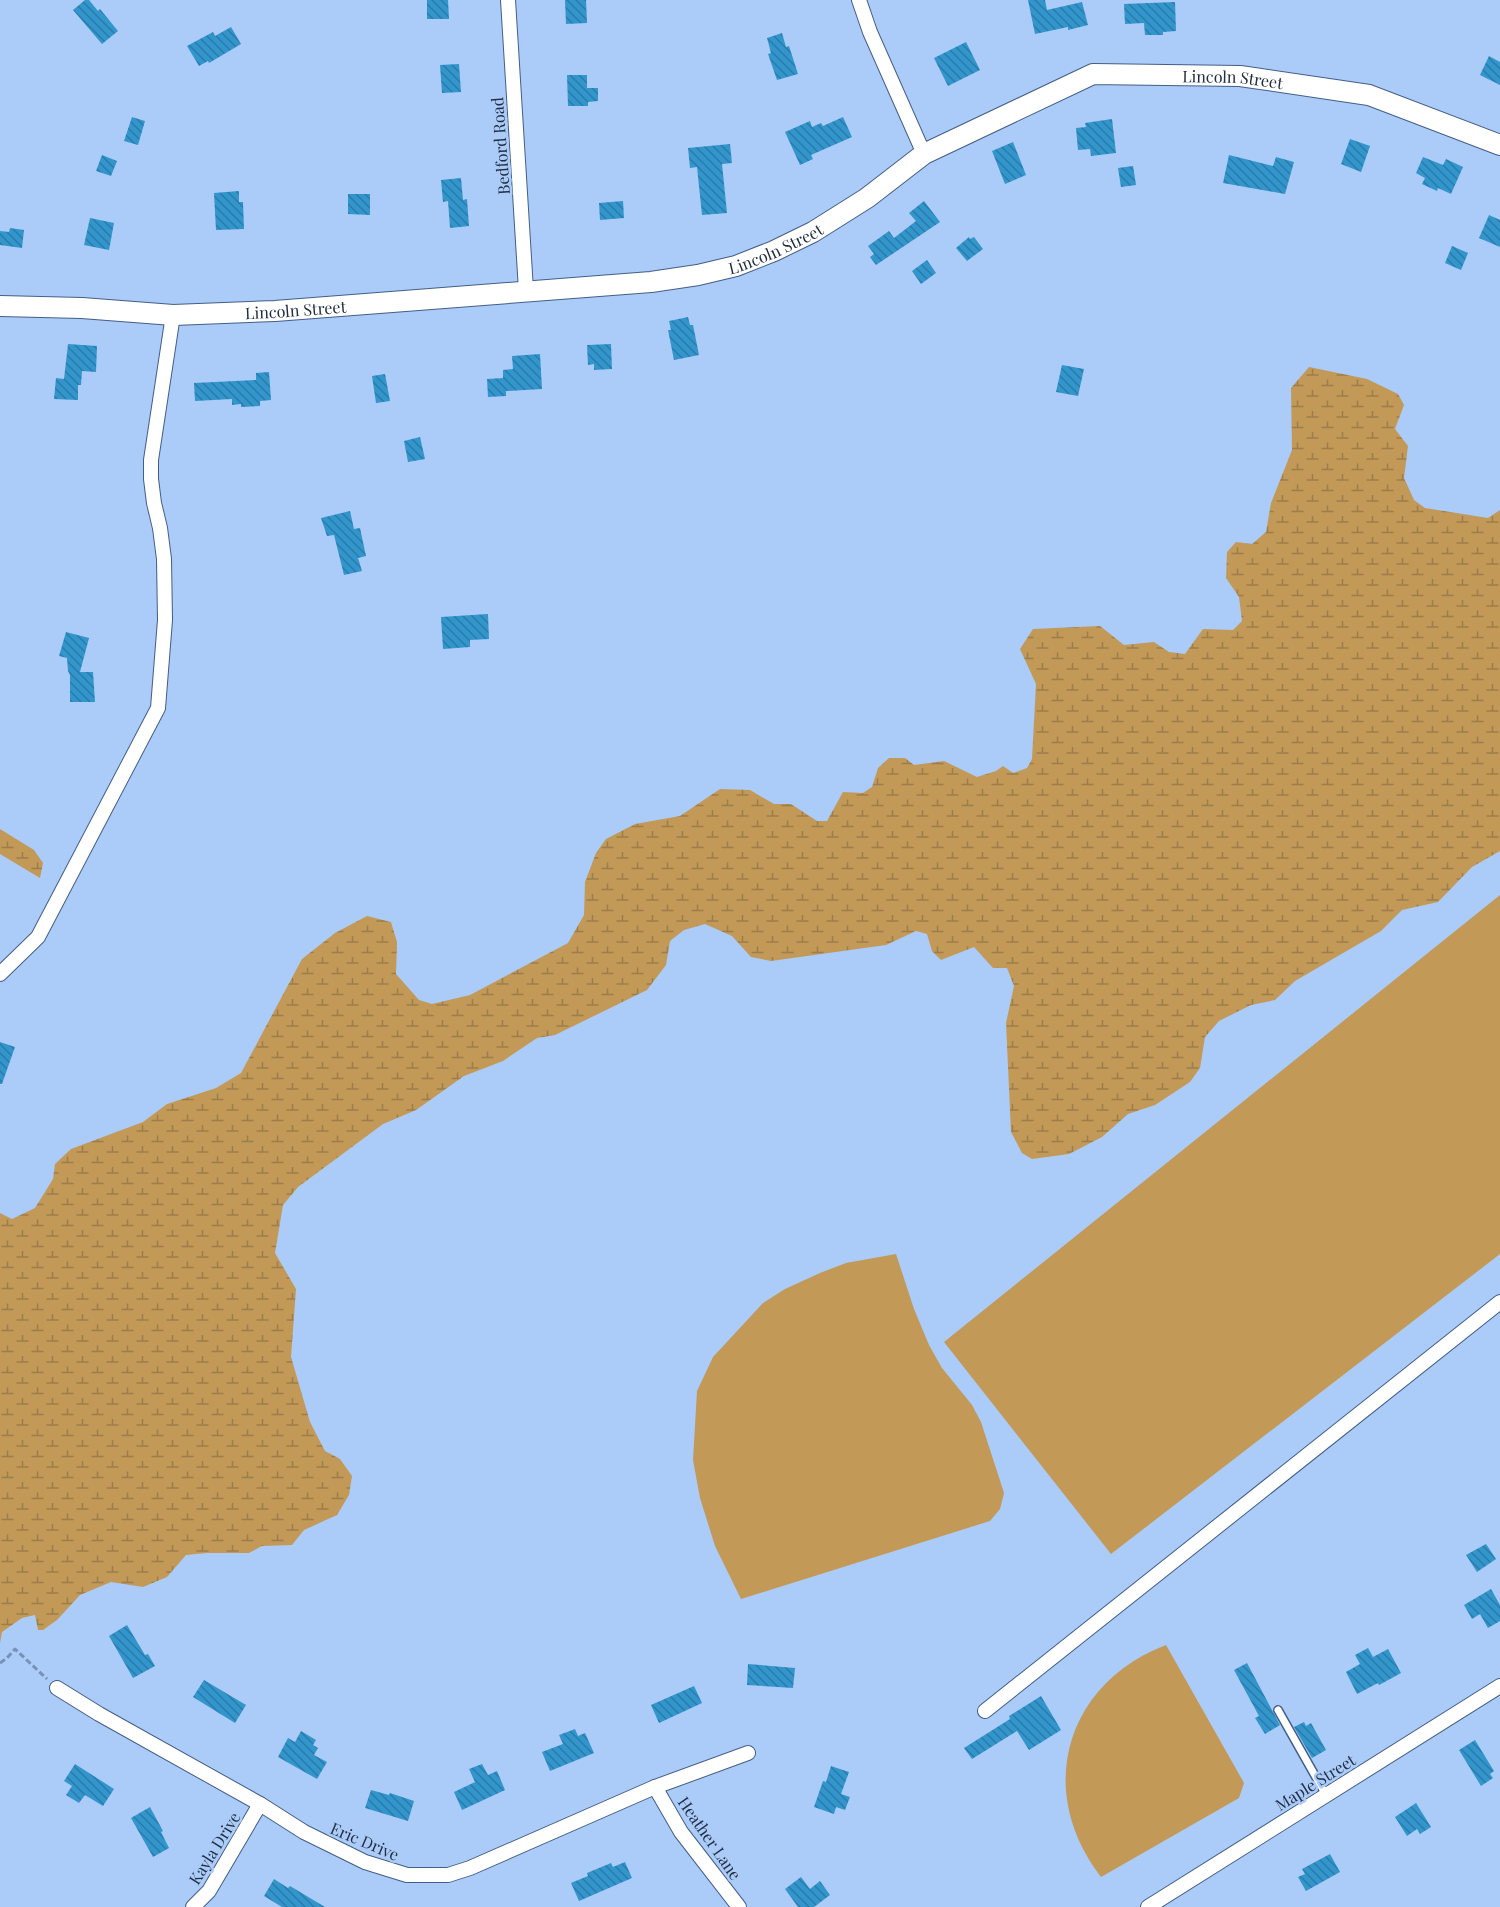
<svg xmlns="http://www.w3.org/2000/svg" width="1500" height="1907" font-family="'Playfair Display',serif">
<style>
.wetland{fill:url(#wetland-marsh)}
.pitch{fill:#c29957}
.building{fill:url(#building-back-hatch)}
.lines{fill:none;stroke-linecap:round;stroke-linejoin:round}
.service-casing{stroke:#435e87;stroke-width:10}
.minor-casing{stroke:#435e87;stroke-width:16}
.secondary-casing{stroke:#435e87;stroke-width:22}
.path{stroke:#7891b4;stroke-width:3;stroke-dasharray:6 3;stroke-linecap:butt}
.service{stroke:#fff;stroke-width:7}
.minor{stroke:#fff;stroke-width:14}
.secondary{stroke:#fff;stroke-width:20}
.labels{text-anchor:middle;dominant-baseline:central;stroke-width:5;stroke-linejoin:round;paint-order:stroke}
.street-label{font-size:16px;fill:#212e40;stroke:#abcbf9}
</style>
<defs>
<pattern id="wetland-marsh" width="20" height="14" patternUnits="userSpaceOnUse" patternTransform="scale(1.5)"><rect width="20" height="14" fill="#c29957"/><path d="M1 5h8M5 5V1M11 12h8M15 12V8" fill="none" stroke="#9d7d49"/></pattern>
<pattern id="building-back-hatch" width="6" height="6" patternUnits="userSpaceOnUse" patternTransform="scale(1.5)"><rect width="6" height="6" fill="#3296cd"/><path d="M-1 5l2 2M0 0l6 6M5-1l2 2" fill="none" stroke="#2a7ba8"/></pattern>
</defs>
<rect width="100%" height="100%" fill="#abcbf9"/>
<g class="wetland">
<polygon points="1309,367 1367,379 1398,394 1404,405 1395,429 1408,446 1404,478 1414,500 1425,508 1488,518 1500,510 1500,851 1472,867 1438,902 1402,910 1381,931 1295,981 1275,1000 1251,1005 1219,1021 1205,1037 1200,1068 1190,1082 1155,1105 1128,1114 1102,1137 1069,1154 1032,1159 1022,1153 1011,1132 1006,1023 1014,986 1007,968 993,968 974,947 941,960 932,951 927,934 916,931 886,945 771,961 751,957 732,936 705,924 684,930 670,941 666,965 647,990 555,1035 537,1038 503,1061 464,1076 416,1110 383,1124 298,1187 283,1205 275,1253 296,1289 291,1357 310,1422 325,1451 340,1459 352,1476 349,1495 337,1515 304,1530 292,1545 262,1546 249,1553 207,1553 186,1555 167,1577 143,1587 111,1582 80,1595 57,1620 43,1630 38,1630 35,1615 22,1618 2,1632 0,1643 0,1213 12,1219 35,1208 53,1179 55,1164 71,1149 143,1122 167,1104 216,1088 241,1073 302,959 335,933 367,916 391,922 397,942 396,974 419,1000 432,1004 470,995 568,943 584,915 585,882 596,853 606,839 635,824 680,816 720,789 750,790 774,804 791,804 817,821 827,821 843,792 863,793 872,787 878,768 889,758 905,758 914,765 944,761 977,777 996,771 1003,766 1013,773 1027,768 1032,759 1036,684 1020,649 1033,629 1100,626 1124,645 1154,642 1169,652 1185,654 1203,629 1233,630 1242,621 1239,597 1226,578 1227,552 1236,542 1252,544 1266,532 1271,503 1292,450 1291,388"/>
<polygon points="0,829 34,850 43,863 40,878 0,854"/>
</g>
<g class="pitch">
<polygon points="1500,895 1500,1254 1111,1554 944,1342"/>
<polygon points="896,1254 914,1309 929,1345 942,1368 972,1405 981,1422 1004,1493 1000,1509 990,1521 741,1599 715,1546 700,1498 693,1460 697,1391 713,1357 763,1303 785,1289 820,1273 846,1263"/>
<path d="M1166,1645l78,138 -5,15 -138,79c-66,-85 -37,-193 65,-232z"/>
</g>
<g class="building">
<polygon points="85,0 89,0 98,11 100,9 118,31 102,44 73,10"/>
<polygon points="427,0 448,0 449,19 427,19"/>
<polygon points="565,0 586,0 587,23 566,24"/>
<polygon points="1028,0 1045,0 1047,10 1082,2 1088,25 1068,30 1068,27 1035,34"/>
<polygon points="1175,2 1176,31 1163,32 1163,35 1145,35 1144,23 1125,24 1124,4"/>
<polygon points="231,27 241,44 209,63 208,61 199,66 187,46 213,32 215,36"/>
<polygon points="782,33 786,47 789,46 798,74 777,80 768,54 771,53 767,38"/>
<polygon points="966,42 980,70 948,86 934,58"/>
<polygon points="1489,56 1500,62 1500,85 1480,75"/>
<polygon points="459,64 461,92 442,93 440,65"/>
<polygon points="567,75 587,75 587,88 598,88 598,101 588,102 588,106 568,106"/>
<polygon points="132,117 145,121 138,145 124,141"/>
<polygon points="843,117 852,137 811,155 813,159 800,165 785,132 810,121 812,127 821,123 823,126"/>
<polygon points="1112,119 1116,153 1091,156 1090,149 1078,150 1076,128 1086,127 1085,123"/>
<polygon points="1350,139 1370,146 1361,172 1341,164"/>
<polygon points="1013,142 1026,175 1005,184 992,151"/>
<polygon points="730,144 732,163 722,164 727,213 702,215 697,167 690,168 688,148"/>
<polygon points="102,155 117,161 111,176 96,171"/>
<polygon points="1229,155 1273,166 1276,157 1294,162 1285,194 1223,183"/>
<polygon points="1423,157 1443,165 1446,159 1463,167 1451,194 1438,188 1437,191 1422,184 1425,178 1416,173"/>
<polygon points="1133,166 1136,185 1121,187 1118,168"/>
<polygon points="461,178 463,200 467,199 469,226 450,228 448,201 443,202 441,180"/>
<polygon points="239,191 239,202 243,202 244,229 216,230 214,193"/>
<polygon points="348,194 370,194 370,215 348,214"/>
<polygon points="623,201 624,218 600,220 599,203"/>
<polygon points="924,201 940,222 876,265 870,257 874,254 868,246 889,231 894,238 916,221 909,213"/>
<polygon points="1489,215 1500,220 1500,247 1479,238"/>
<polygon points="90,218 114,223 109,250 84,245"/>
<polygon points="10,228 24,230 22,248 0,245 0,231 9,232"/>
<polygon points="969,237 970,239 974,237 983,249 967,261 956,248"/>
<polygon points="1452,246 1468,253 1461,270 1445,263"/>
<polygon points="927,260 936,273 921,284 912,271"/>
<polygon points="688,317 690,325 693,325 699,355 674,360 668,330 671,330 669,321"/>
<polygon points="68,344 97,346 96,372 82,371 81,385 78,385 78,400 54,399 56,378 64,379"/>
<polygon points="611,344 612,369 594,370 594,364 588,365 587,345"/>
<polygon points="540,354 542,389 506,391 506,396 488,397 487,379 503,378 503,370 513,369 512,356"/>
<polygon points="1062,365 1084,369 1078,396 1056,392"/>
<polygon points="269,372 271,400 260,401 260,406 241,407 241,404 232,405 232,399 195,401 194,383 256,380 256,373"/>
<polygon points="385,374 390,401 376,403 372,376"/>
<polygon points="420,437 425,459 408,462 404,441"/>
<polygon points="350,511 354,529 360,528 366,556 358,558 362,571 344,575 334,535 327,536 321,518"/>
<polygon points="488,614 489,639 470,640 470,647 443,649 441,617"/>
<polygon points="66,632 89,638 80,672 93,672 95,702 70,702 70,675 68,671 67,658 59,656"/>
<polygon points="0,1042 15,1047 2,1084 0,1084"/>
<polygon points="1486,1544 1496,1559 1477,1572 1466,1555"/>
<polygon points="1491,1589 1500,1605 1500,1621 1488,1628 1480,1614 1472,1619 1464,1605"/>
<polygon points="127,1625 145,1655 148,1654 155,1666 133,1678 109,1636"/>
<polygon points="1368,1648 1373,1657 1388,1649 1401,1673 1379,1685 1378,1683 1357,1694 1346,1672 1360,1664 1355,1655"/>
<polygon points="1247,1663 1280,1725 1265,1734 1255,1718 1259,1716 1234,1670"/>
<polygon points="748,1664 795,1668 793,1688 747,1685"/>
<polygon points="204,1680 246,1705 235,1723 193,1697"/>
<polygon points="694,1686 702,1703 659,1723 651,1705"/>
<polygon points="1041,1696 1061,1730 1029,1750 1017,1731 972,1759 964,1748 1010,1719 1009,1716"/>
<polygon points="1304,1722 1306,1726 1311,1723 1326,1750 1312,1758 1294,1727"/>
<polygon points="575,1729 578,1736 585,1733 594,1753 550,1771 542,1752 563,1744 559,1735"/>
<polygon points="301,1731 316,1740 313,1745 318,1748 314,1755 327,1762 317,1779 278,1757 288,1738 295,1742"/>
<polygon points="1475,1740 1494,1771 1490,1774 1493,1778 1481,1786 1459,1750"/>
<polygon points="75,1764 114,1789 103,1806 85,1795 79,1803 66,1795 72,1786 64,1781"/>
<polygon points="482,1764 488,1775 497,1771 505,1790 462,1810 454,1792 475,1782 469,1769"/>
<polygon points="831,1766 849,1772 841,1794 850,1797 845,1810 836,1807 834,1814 814,1807 823,1781 826,1782"/>
<polygon points="371,1790 389,1795 390,1793 414,1801 408,1821 365,1808"/>
<polygon points="1416,1803 1431,1827 1420,1834 1417,1829 1407,1836 1395,1817"/>
<polygon points="150,1807 163,1831 161,1832 169,1848 153,1857 131,1818"/>
<polygon points="1330,1854 1340,1872 1306,1891 1298,1877 1305,1874 1302,1869"/>
<polygon points="625,1862 632,1878 579,1901 571,1883 588,1876 587,1873 611,1863 613,1867"/>
<polygon points="801,1877 810,1889 820,1881 830,1895 814,1907 798,1907 785,1889"/>
<polygon points="274,1879 288,1888 290,1886 325,1907 282,1907 264,1896"/>
</g>
<g class="lines">
<defs>
<polyline id="service" points="1278,1710 1326,1795"/>
<g id="minor">
<polyline points="508,0 526,290"/>
<polyline points="859,0 870,32 924,154"/>
<polyline points="0,974 38,937 158,708 165,620 164,559 160,528 154,503 151,479 151,460 173,315"/>
<polyline points="57,1688 99,1714 260,1804 304,1832 365,1862 407,1875 448,1875 470,1868 655,1787 748,1753"/>
<polyline points="985,1711 1500,1302"/>
<polyline points="655,1787 681,1832 739,1907"/>
<polyline points="193,1907 209,1891 260,1804"/>
<polyline points="1148,1907 1500,1686"/>
</g>
<g id="secondary">
<path id="s1" d="M0,306l82,2 91,7 102,-4 376,-29 47,-7 38,-9 38,-15 39,-19 54,-34 57,-44 169,-80 147,2 129,19 131,50"/>
</g>
</defs>
<use href="#service" class="service-casing"/>
<use href="#minor" class="minor-casing"/>
<use href="#secondary" class="secondary-casing"/>
<polyline class="path" points="0,1663 7,1658 15,1649 47,1679"/>
<use href="#service" class="service"/>
<use href="#minor" class="minor"/>
<use href="#secondary" class="secondary"/>
</g>
<g class="labels">
<g class="street-label">
<text stroke="none"><textPath href="#s1" startOffset="1286">Lincoln Street</textPath></text>
<text transform="translate(500 146) rotate(-94)">Bedford Road</text>
<text stroke="none"><textPath href="#s1" startOffset="782">Lincoln Street</textPath></text>
<text stroke="none"><textPath href="#s1" startOffset="296">Lincoln Street</textPath></text>
<text transform="translate(1315 1782) rotate(-32)">Maple Street</text>
<text transform="translate(710 1838) rotate(55)">Heather Lane</text>
<text transform="translate(365 1841) rotate(23)">Eric Drive</text>
<text transform="translate(214 1848) rotate(-58)">Kayla Drive</text>
</g>
</g>
</svg>
